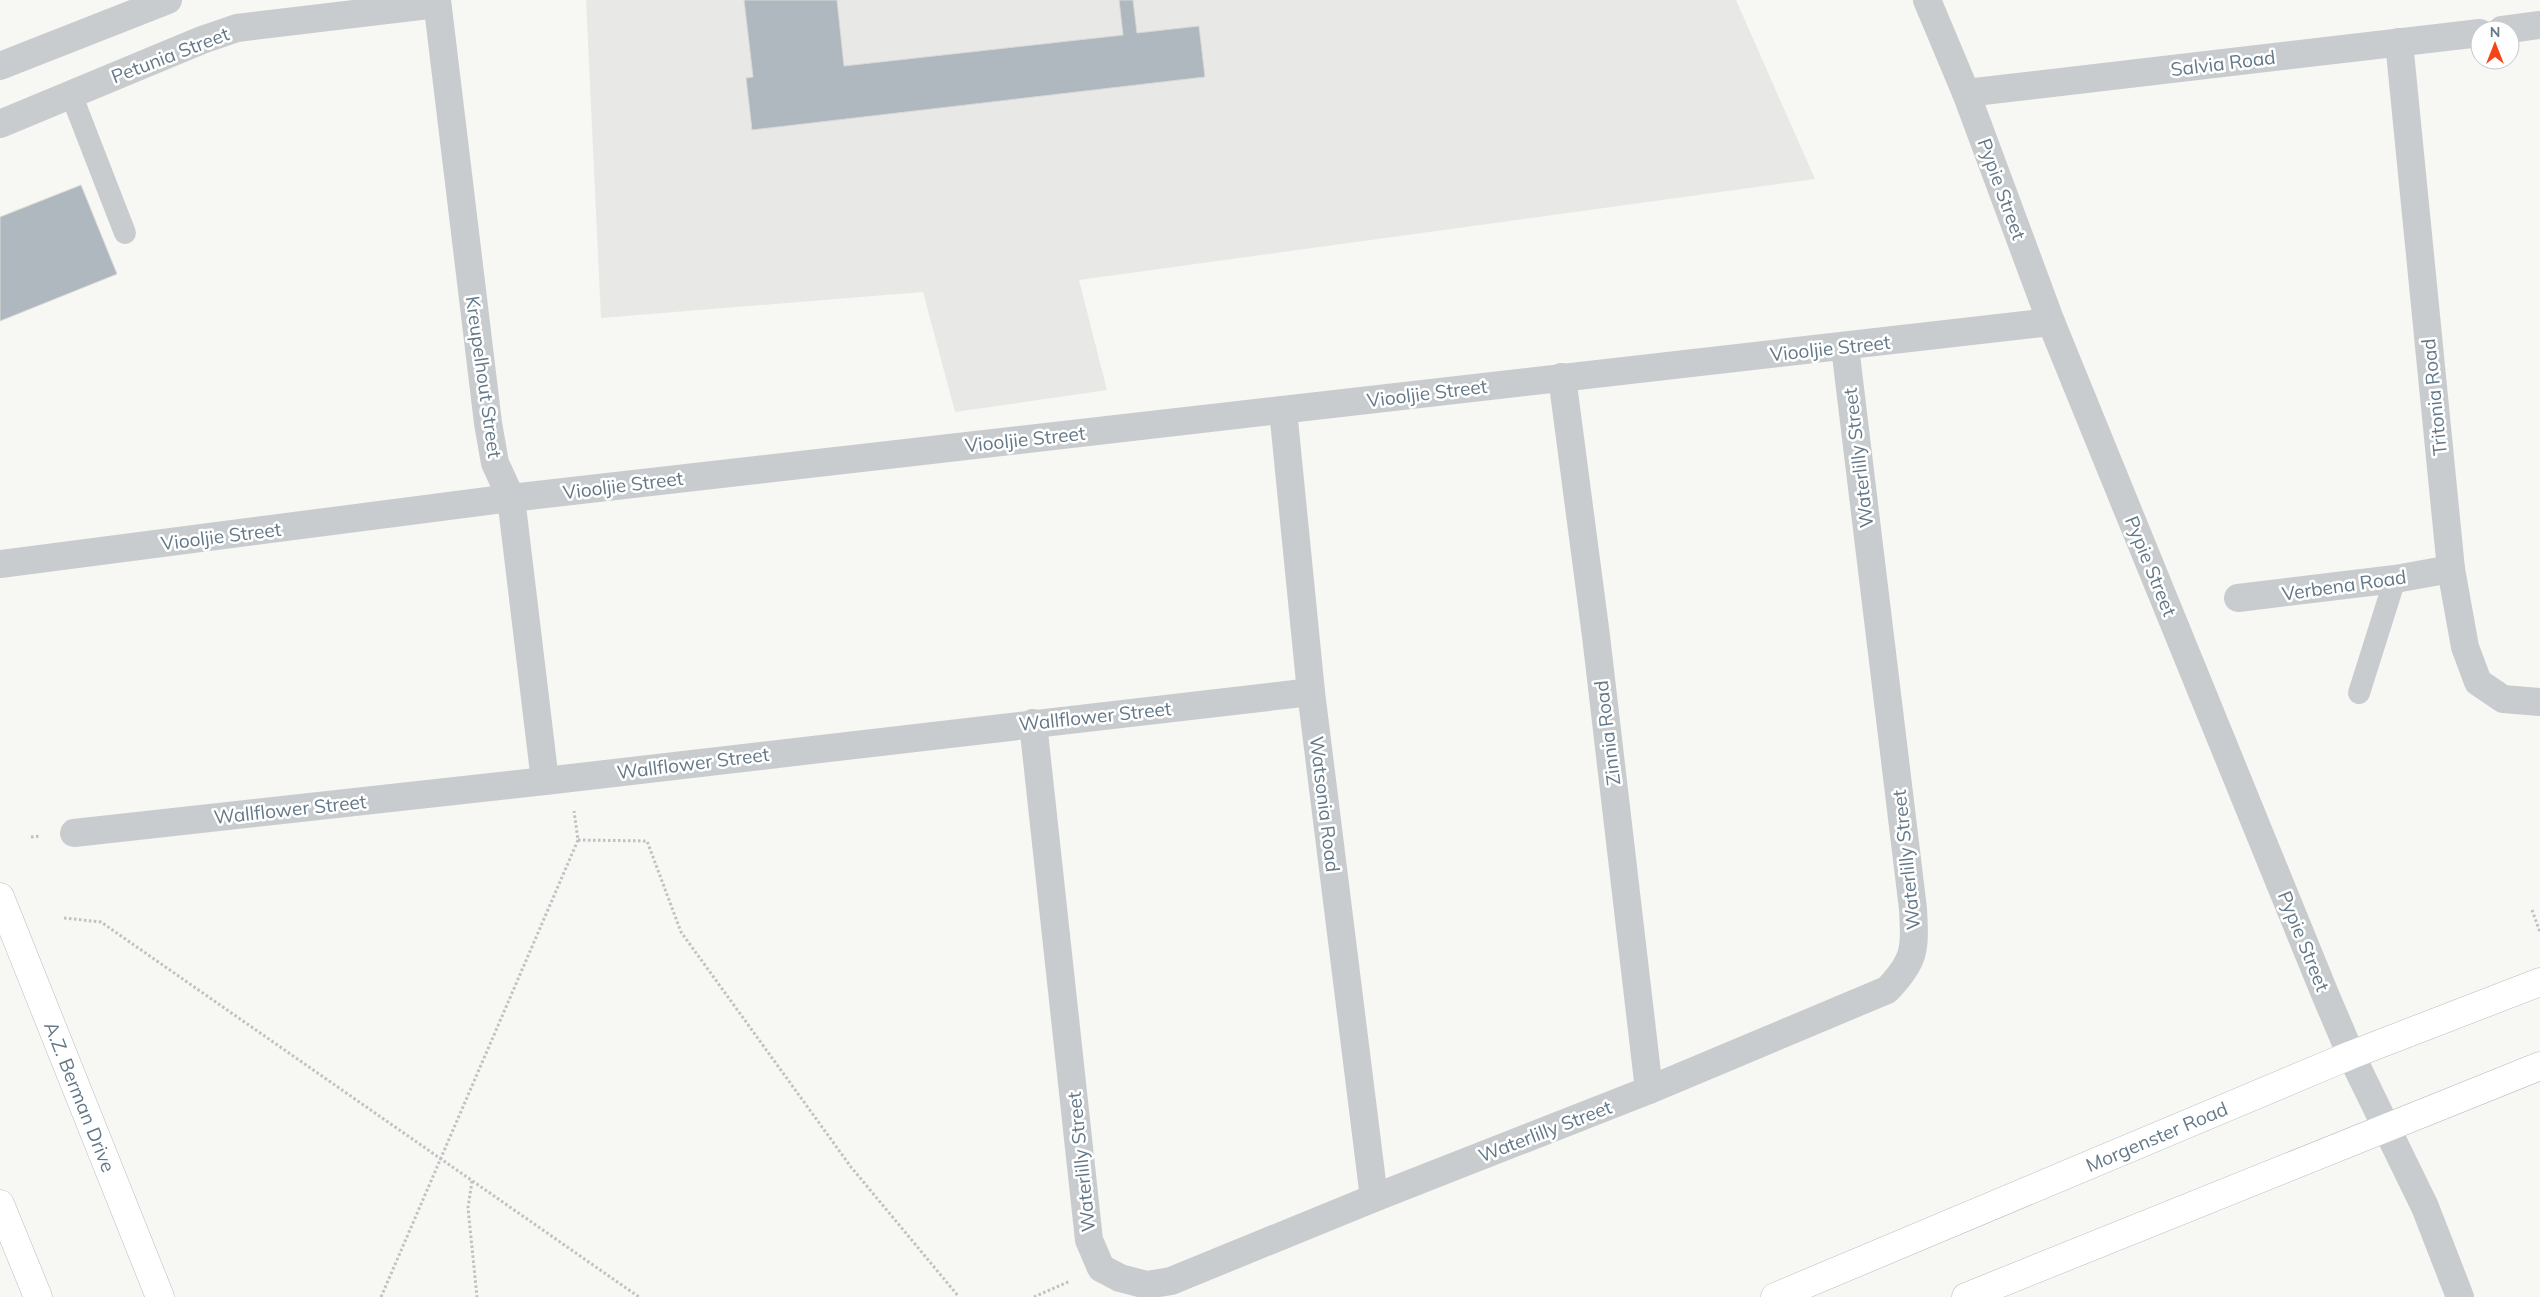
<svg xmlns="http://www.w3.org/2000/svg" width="2540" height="1297" font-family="Mulish,sans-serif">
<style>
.built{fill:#e8e9e7}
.building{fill:#afb8be;stroke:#d9d9d6}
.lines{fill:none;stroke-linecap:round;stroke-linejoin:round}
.secondary-casing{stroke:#b8bec2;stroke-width:29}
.path{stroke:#bfc2c4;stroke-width:3;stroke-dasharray:2.5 2.5;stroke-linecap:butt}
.lane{stroke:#c9cccf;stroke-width:22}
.street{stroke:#c9cccf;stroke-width:28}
.secondary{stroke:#fff;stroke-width:28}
.labels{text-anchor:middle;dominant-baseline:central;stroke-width:5;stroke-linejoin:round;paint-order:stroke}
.street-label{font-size:19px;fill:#637888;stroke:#fff}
</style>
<rect width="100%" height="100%" fill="#f7f7f3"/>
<polygon class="built" points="586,0 1736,0 1815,179 1079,280 1107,390 955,412 923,292 601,318"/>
<g class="building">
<polygon points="744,0 837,0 844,66 1123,35 1119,0 1133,0 1137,33 1199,26 1205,77 752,130 746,78 753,77"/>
<polygon points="81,185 117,274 0,321 0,217"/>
</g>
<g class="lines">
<defs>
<g id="secondary">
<path id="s1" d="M0,897l160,400"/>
<polyline points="0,1204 38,1297"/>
<path id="s2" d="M1775,1297l576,-242 189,-73"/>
<polyline points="1966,1297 2540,1066"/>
</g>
</defs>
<use href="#secondary" class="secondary-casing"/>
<g class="path">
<polyline points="31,837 41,836"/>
<polyline points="578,840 647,841 681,932 851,1167 959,1297"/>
<polyline points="2532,910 2540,932"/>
<polyline points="64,918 101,922 639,1297"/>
<polyline points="472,1181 468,1208 477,1297"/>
<polyline points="381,1297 578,840 574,811"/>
<polyline points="1034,1297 1070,1281"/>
</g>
<g class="lane">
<polyline points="71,94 125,233"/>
<polyline points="2359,693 2395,579"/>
</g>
<g class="street">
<polyline points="437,0 488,423 495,463 511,498 545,781"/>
<polyline points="1927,0 1966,93 2051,322 2325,994 2351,1055 2425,1207 2460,1297"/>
<polyline points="2502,30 2540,25"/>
<polyline points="2399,42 2451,569 2465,647 2478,682 2503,699 2540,702"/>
<polyline points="0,66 168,0"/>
<polyline points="1966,93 2480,33"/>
<polyline points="0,124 202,40 237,28 437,4"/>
<polyline points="1562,377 1596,636 1649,1090"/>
<polyline points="1283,410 1311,692 1374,1198"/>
<polyline points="0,564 511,498 2051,322"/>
<polyline points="2238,598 2395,579 2451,569"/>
<path d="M1033,723l56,517 12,28 19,10 27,7 24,-4 203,-83 275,-108 238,-100c29,-30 28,-41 26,-81l-68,-562"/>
<polyline points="74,833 545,781 1311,692"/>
</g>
<use href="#secondary" class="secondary"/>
</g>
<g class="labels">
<g class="street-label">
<text transform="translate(170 55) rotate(-21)">Petunia Street</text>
<text transform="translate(2223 63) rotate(-7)">Salvia Road</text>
<text transform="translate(2002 189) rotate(70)">Pypie Street</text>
<text transform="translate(1830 348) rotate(-6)">Viooljie Street</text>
<text transform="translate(484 377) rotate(82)">Kreupelhout Street</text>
<text transform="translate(1427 393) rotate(-7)">Viooljie Street</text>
<text transform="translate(2434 397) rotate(-96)">Tritonia Road</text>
<text transform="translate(1025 439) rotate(-6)">Viooljie Street</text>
<text transform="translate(1858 458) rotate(-97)">Waterlilly Street</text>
<text transform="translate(623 485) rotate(-7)">Viooljie Street</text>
<text transform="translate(221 536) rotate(-7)">Viooljie Street</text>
<text transform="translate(2151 566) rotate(68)">Pypie Street</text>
<text transform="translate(2344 585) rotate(-8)">Verbena Road</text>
<text transform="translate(1095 716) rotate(-6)">Wallflower Street</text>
<text transform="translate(1607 733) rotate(-97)">Zinnia Road</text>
<text transform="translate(693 763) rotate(-7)">Wallflower Street</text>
<text transform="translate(1325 804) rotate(83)">Watsonia Road</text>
<text transform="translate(290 809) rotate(-6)">Wallflower Street</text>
<text transform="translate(1906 860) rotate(-96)">Waterlilly Street</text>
<text transform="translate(2304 941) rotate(68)">Pypie Street</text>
<text stroke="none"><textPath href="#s1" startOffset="215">A.Z. Berman Drive</textPath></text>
<text transform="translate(1545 1131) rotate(-21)">Waterlilly Street</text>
<text stroke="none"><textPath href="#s2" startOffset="414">Morgenster Road</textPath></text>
<text transform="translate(1081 1162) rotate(-96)">Waterlilly Street</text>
</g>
</g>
<g transform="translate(2495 45)"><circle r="24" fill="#ffffff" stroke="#c1c9cf"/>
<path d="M0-4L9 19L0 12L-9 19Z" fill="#f54415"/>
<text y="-8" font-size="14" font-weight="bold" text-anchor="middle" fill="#637888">N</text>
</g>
</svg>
